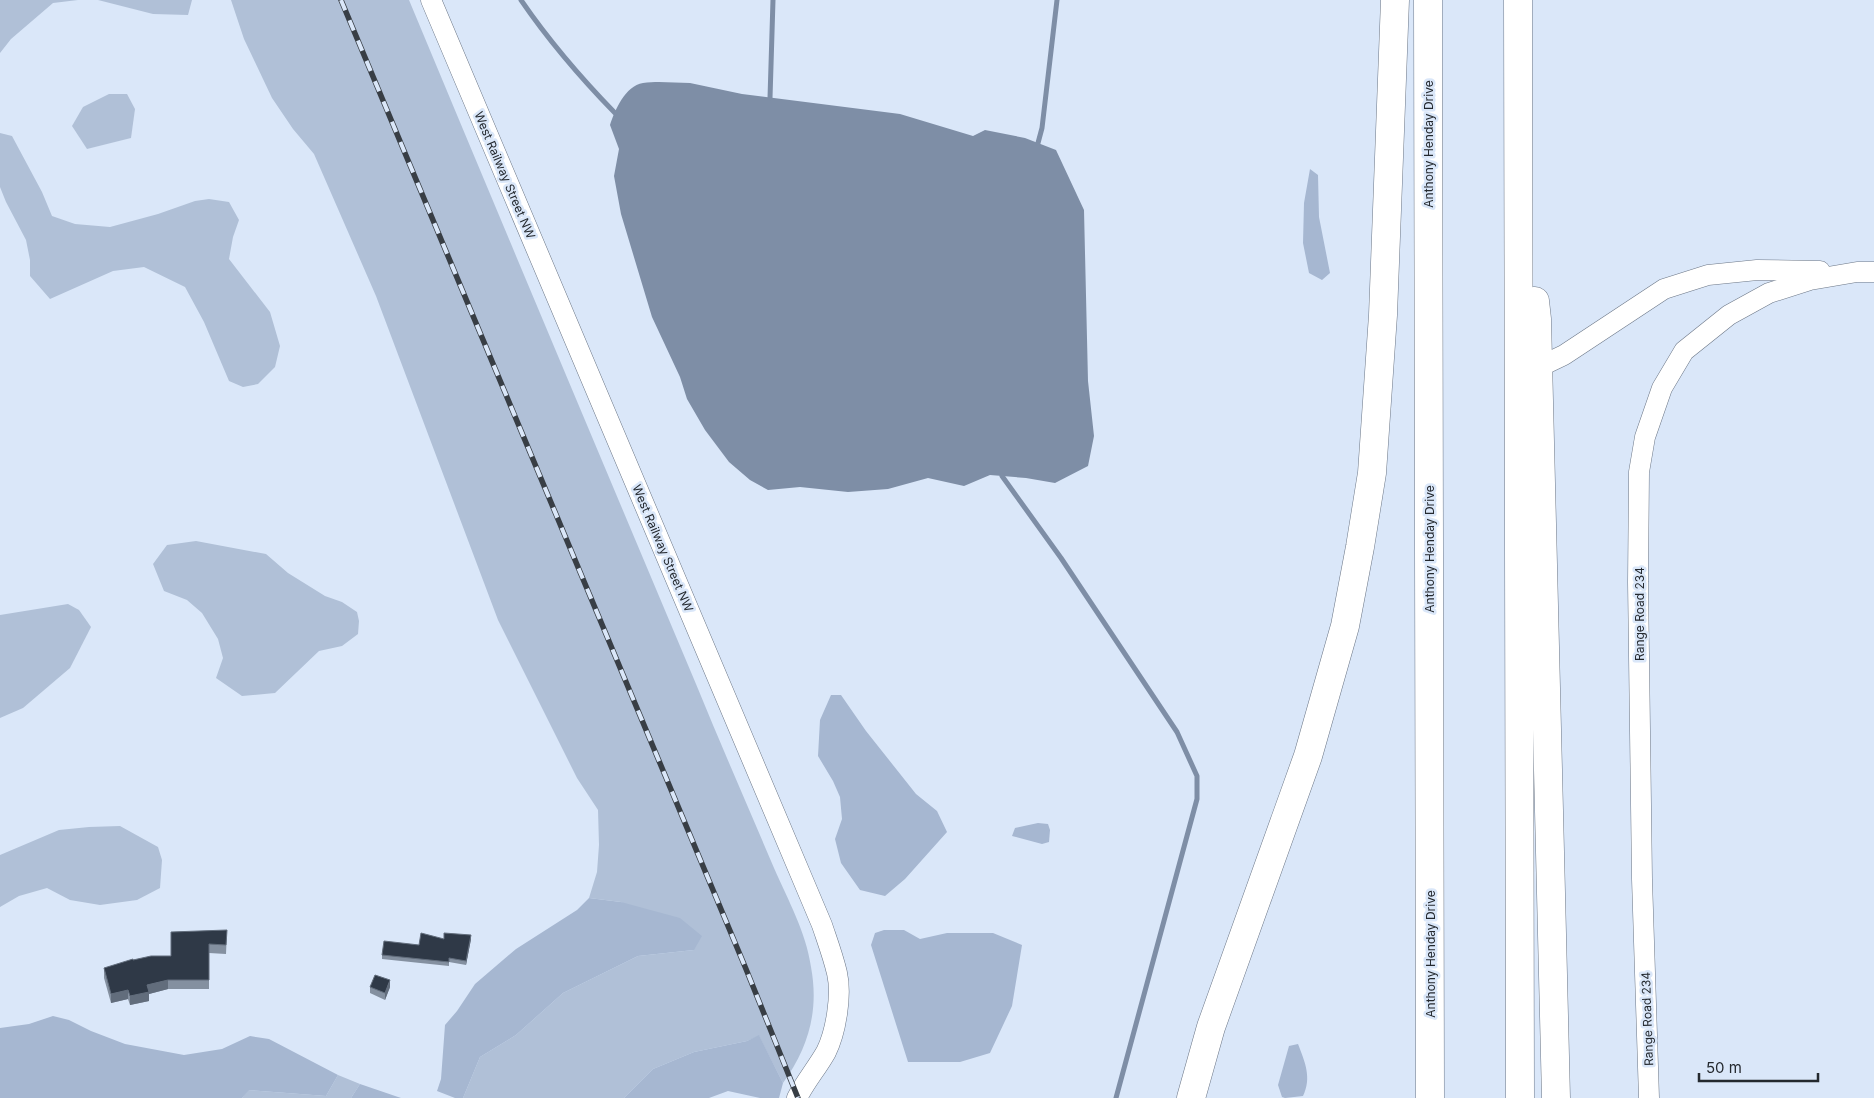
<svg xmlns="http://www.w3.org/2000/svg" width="1874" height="1098" font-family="Inter,sans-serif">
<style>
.green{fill:#b0c0d7}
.forest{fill:#a6b7d1}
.water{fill:#7e8ea6}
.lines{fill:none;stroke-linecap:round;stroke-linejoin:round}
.stream{stroke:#7e8ea6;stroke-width:5}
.minor-casing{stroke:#6b7686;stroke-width:21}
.highway-casing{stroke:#6b7686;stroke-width:29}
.minor{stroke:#fff;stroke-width:20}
.highway{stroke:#fff;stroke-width:28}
.rail-casing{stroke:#383e45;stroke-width:5.5}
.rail{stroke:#dae7f9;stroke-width:4;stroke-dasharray:11;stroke-linecap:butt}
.wall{fill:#8490a0}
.shaded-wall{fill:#626d7c}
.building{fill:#2f3947;stroke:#626d7c}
.labels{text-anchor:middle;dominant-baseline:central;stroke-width:5;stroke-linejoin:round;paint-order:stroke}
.street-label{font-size:12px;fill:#24292f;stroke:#dae7f9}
</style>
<rect width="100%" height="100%" fill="#dae7f9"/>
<g class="green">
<polygon points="0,0 78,0 53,3 11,39 0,53"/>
<polygon points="98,0 192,0 188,15 153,14"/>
<path d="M231,0h178c95,228 191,456 287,684 25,61 52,123 78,184 14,32 32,64 37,99 8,43 -2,80 -28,116l-24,-47 -12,5 -53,11 -41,17 -29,29h-161l17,-41 36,-22 47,-42 75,-37 56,-6 -73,-48 -32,-4 8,-26 2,-27 -1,-35 -21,-32 -79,-158 -122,-324 -62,-142 -21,-25 -21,-31 -28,-59z"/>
<polygon points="109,94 127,94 135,109 131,138 87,149 72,126 83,107"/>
<polygon points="0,133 12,136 42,192 52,216 75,224 110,227 158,214 195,201 209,199 229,202 239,220 233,237 229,259 270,312 280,346 275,367 258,384 243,387 229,381 204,322 185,287 144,267 113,271 50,299 30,276 30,260 26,240 6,202 0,187"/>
<polygon points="196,541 266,554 288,573 325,596 342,602 357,612 359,621 358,634 342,646 319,651 275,693 242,696 216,678 223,658 218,639 202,613 187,600 164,591 153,564 167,545"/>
<polygon points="68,604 79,610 91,627 70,668 23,708 0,718 0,615"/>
<polygon points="120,826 158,847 162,860 160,888 137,900 100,905 70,900 47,888 19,896 0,907 0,855 59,830 89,827"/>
<polygon points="338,1075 360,1084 351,1098 242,1098 248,1090 326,1096"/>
</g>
<g class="forest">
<polygon points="1310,169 1318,175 1319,217 1330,273 1322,280 1309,273 1303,243 1304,203"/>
<polygon points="831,695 841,695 866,731 916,794 937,811 947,832 905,879 885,896 860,890 841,863 835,839 842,819 840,797 833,781 818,756 820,720"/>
<polygon points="1038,823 1048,824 1050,830 1049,842 1042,844 1012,836 1015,828"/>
<polygon points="589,898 621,902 680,918 702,936 694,950 638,956 563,993 516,1035 480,1057 463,1098 455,1098 437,1091 441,1079 445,1025 457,1011 475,984 516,949 577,910"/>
<polygon points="884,930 904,930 920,939 947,933 993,933 1022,945 1012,1006 990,1053 960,1062 908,1062 871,945 875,933"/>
<polygon points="53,1016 69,1020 91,1031 125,1044 184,1055 222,1049 250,1036 269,1039 338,1075 326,1096 249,1090 242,1098 0,1098 0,1028 29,1024"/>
<polygon points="759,1035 783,1083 779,1098 760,1098 728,1091 709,1098 624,1098 653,1069 694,1052 747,1041"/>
<path d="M1298,1044c7,18 14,34 5,52l-18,2 -3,-1 -4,-12 11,-39z"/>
<polygon points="360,1084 401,1098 351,1098"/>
</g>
<path class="water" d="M659,82l31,1 52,11 158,20 73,22 12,-6 40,8 31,12 28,60 4,171 6,55 -6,30 -33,17 -29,-5 -36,-3 -26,11 -36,-8 -40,11 -40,3 -48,-5 -32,3 -18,-10 -21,-18 -24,-32 -18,-31 -7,-22 -28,-60 -31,-103 -7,-38 5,-27 -9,-24c5,-15 15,-39 33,-42 5,-1 11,-1 16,-1z"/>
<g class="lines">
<g class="stream">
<path d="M521,0c28,41 59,77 94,113"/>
<polyline points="770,98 773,0"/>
<polyline points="1038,143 1042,128 1057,0"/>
<polyline points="1002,476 1061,558 1177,732 1197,776 1197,799 1116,1098"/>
</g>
<defs>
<g id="minor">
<path d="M431,0l391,925c5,15 11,31 15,48 5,22 -1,59 -11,79 -9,16 -21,30 -29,46"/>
<polyline points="1539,367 1564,355 1664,289 1708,275 1757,270 1820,271"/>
<polyline points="1649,1098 1642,879 1638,582 1639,472 1645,437 1662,388 1684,351 1729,315 1769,293 1810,280 1857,272 1874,272"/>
</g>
<g id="highway">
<polyline points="1428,0 1430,1098"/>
<polyline points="1518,0 1520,1098"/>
<polyline points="1535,301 1537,319 1556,1098"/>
<polyline points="1191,1098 1211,1027 1308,756 1345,626 1360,547 1372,473 1383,315 1395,0"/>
</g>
</defs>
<use href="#minor" class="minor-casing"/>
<use href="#highway" class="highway-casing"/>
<use href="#minor" class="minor"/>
<use href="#highway" class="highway"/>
<defs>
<polyline id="rail" points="341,0 746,969 798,1098"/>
</defs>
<use href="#rail" class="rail-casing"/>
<use href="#rail" class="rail"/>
</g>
<g class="wall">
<polygon points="227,930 226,954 209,953 209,989 168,989 149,994 149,1001 130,1005 128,999 111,1003 104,978 104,968 133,960 171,956"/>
<polygon points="444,939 471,939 466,965 449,962 449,966 382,959 382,955"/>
<polygon points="370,987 390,987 385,1000 370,993"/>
</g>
<g class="shaded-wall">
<polygon points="471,935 471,939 466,965 466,961"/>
<polygon points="168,980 168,989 149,994 149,1001 130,1005 130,996 147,985"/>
<polygon points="390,980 390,987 385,1000 385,993"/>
<polygon points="128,990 128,999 111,1003 111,994"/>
</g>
<g class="building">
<polygon points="227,930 226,945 209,944 209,980 168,980 147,985 149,992 130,996 128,990 111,994 104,968 133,959 133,960 151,956 171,956 171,932"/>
<polygon points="421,933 444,939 444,933 471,935 466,961 449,958 449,962 382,955 384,941 419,945"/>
<polygon points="375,975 390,980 385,993 370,987"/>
</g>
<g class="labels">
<g class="street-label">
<text transform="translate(1428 144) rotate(-90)">Anthony Henday Drive</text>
<text transform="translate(505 175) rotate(67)">West Railway Street NW</text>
<text transform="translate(663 548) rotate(67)">West Railway Street NW</text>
<text transform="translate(1429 549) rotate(-90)">Anthony Henday Drive</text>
<text transform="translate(1639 614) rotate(-90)">Range Road 234</text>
<text transform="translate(1430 954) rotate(-90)">Anthony Henday Drive</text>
<text transform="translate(1647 1019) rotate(-92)">Range Road 234</text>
</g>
</g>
<path d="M1699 1073v8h119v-8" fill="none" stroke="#24292f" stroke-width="2.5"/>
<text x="1706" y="1073" font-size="15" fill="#24292f" stroke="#dae7f9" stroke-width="4" paint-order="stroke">50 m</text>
</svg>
